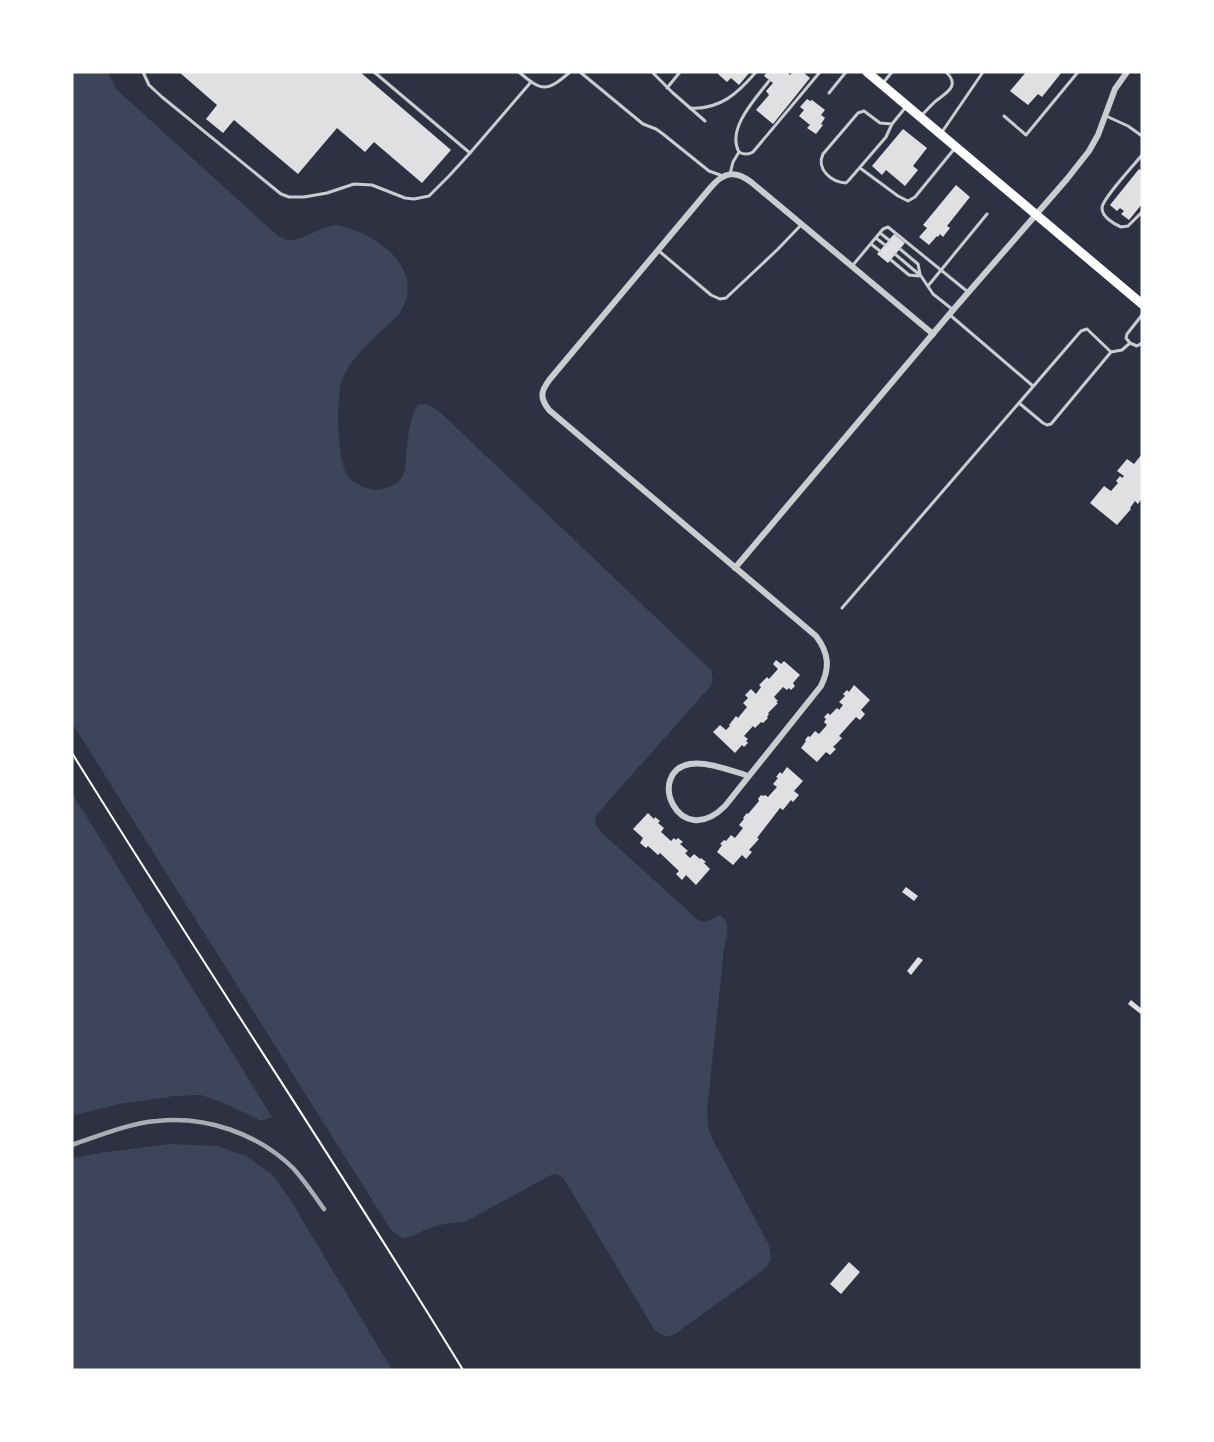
<svg xmlns="http://www.w3.org/2000/svg" width="1214" height="1442" font-family="'Archivo Narrow',sans-serif">
<style>
.green{fill:#3c4559}
.building{fill:#e0e0e3}
.lines{fill:none;stroke-linecap:round;stroke-linejoin:round}
.path{stroke:#fff;stroke-width:2}
.service{stroke:#caccd0;stroke-width:3}
.minor{stroke:#caccd0;stroke-width:6}
.primary{stroke:#fff;stroke-width:9}
.rail{stroke:#abadb3;stroke-width:4.5}
</style>
<rect width="100%" height="100%" fill="#2d3142"/>
<g class="green">
<path d="M72,72h36l8,17 162,147c1,0 7,3 9,4 13,2 34,-14 49,-15 6,0 12,3 18,5 34,12 71,46 45,84 -17,17 -49,43 -57,66 -6,18 -6,86 8,99 7,6 17,10 25,11 8,0 20,-4 25,-10 6,-6 5,-15 6,-22 2,-18 2,-38 12,-53 10,-3 16,3 23,8l270,257 2,10 -3,7 -112,126c-6,8 -2,14 4,20l95,86c8,6 14,0 22,-4 14,6 7,22 5,34l-17,162 1,16 3,9 57,107c4,14 5,17 -6,28l-87,63c-11,4 -12,2 -21,-5l-90,-150c-7,-6 -9,-6 -17,-2l-82,45c-12,0 -23,2 -35,6 -10,4 -18,9 -28,10l-11,-8 -319,-507z"/>
<polygon points="72,793 272,1117 261,1121 224,1103 201,1095 175,1096 119,1104 72,1116"/>
<polygon points="169,1144 218,1146 246,1156 273,1175 291,1201 392,1370 72,1370 72,1158 106,1152"/>
</g>
<g class="building">
<polygon points="179,72 360,72 451,150 422,183 374,142 365,152 337,128 298,174 234,120 223,133 206,119 217,105"/>
<polygon points="719,72 750,72 739,85 731,78 727,82 718,74"/>
<polygon points="767,72 787,72 790,75 793,72 803,72 810,78 773,124 756,110 769,95 766,91 773,83 764,76"/>
<polygon points="1026,72 1062,72 1042,97 1038,94 1028,105 1010,91"/>
<polygon points="807,99 810,101 812,100 825,110 821,115 825,118 821,124 823,125 816,134 807,128 810,125 799,116 804,110 800,107"/>
<polygon points="903,129 927,148 913,166 918,170 905,186 886,170 882,175 872,166"/>
<polygon points="1139,169 1142,171 1142,204 1129,220 1121,214 1124,211 1120,208 1117,211 1110,205"/>
<polygon points="956,185 970,197 947,226 950,228 943,237 940,234 938,237 937,236 929,245 919,237 927,228 923,225"/>
<polygon points="894,234 905,243 888,263 877,254"/>
<polygon points="1142,454 1142,498 1138,504 1135,501 1130,508 1131,509 1117,525 1090,503 1104,486 1111,491 1118,483 1116,481 1120,476 1122,478 1124,476 1117,471 1127,459 1134,464"/>
<polygon points="776,660 781,664 784,661 800,675 793,683 795,686 791,690 789,688 787,690 783,687 774,697 778,701 776,702 778,703 768,713 769,714 767,717 768,718 763,723 761,722 755,728 753,726 744,736 748,739 746,741 748,743 744,747 742,745 735,753 713,732 720,725 726,730 730,726 729,725 736,716 738,718 747,707 743,703 748,698 745,695 751,689 756,694 761,687 759,685 767,677 769,679 778,669 773,664"/>
<polygon points="854,685 870,700 861,710 865,714 860,720 856,717 839,736 842,738 833,747 836,749 830,755 826,752 817,762 801,748 806,741 805,740 808,736 810,737 815,731 819,734 827,725 824,722 826,719 824,717 828,713 830,715 837,708 839,710 843,705 839,702 845,696 843,694 847,690 849,692"/>
<polygon points="787,767 803,781 794,791 799,795 793,802 791,800 783,810 780,808 757,838 759,839 749,850 752,852 746,859 742,855 733,865 717,852 722,845 720,844 724,840 726,841 731,835 735,838 743,828 739,825 744,819 743,818 747,813 748,814 759,801 758,799 761,795 763,796 765,795 768,797 777,787 773,784 778,778 776,777 780,772 782,774"/>
<polygon points="648,813 654,819 655,817 660,821 658,823 664,828 661,832 671,841 674,838 676,840 678,838 683,842 680,844 688,851 685,853 690,858 694,854 700,859 701,858 706,862 704,863 710,869 696,885 686,875 682,880 676,874 679,871 660,853 658,855 648,846 646,848 640,843 643,838 633,829"/>
<polygon points="906,887 918,896 914,901 902,892"/>
<polygon points="918,957 923,960 911,975 907,971"/>
<polygon points="1131,1000 1142,1009 1142,1015 1128,1004"/>
<polygon points="849,1262 860,1272 841,1294 830,1284"/>
</g>
<g class="lines">
<path class="path" d="M72,753c128,207 264,409 391,617"/>
<g class="service">
<polyline points="143,72 149,85 162,97 281,194 289,197 304,197 327,193 354,184 372,185 405,198 414,199 429,196 449,176 470,153 531,82"/>
<polyline points="374,72 470,153"/>
<path d="M519,72c23,20 28,20 51,0"/>
<polyline points="580,72 643,124 656,129 663,134 709,171 723,176"/>
<polyline points="652,72 673,93 705,121"/>
<polyline points="883,83 892,72"/>
<polyline points="667,88 680,72"/>
<polyline points="829,93 846,72"/>
<path d="M690,108c30,2 48,-15 66,-36"/>
<path d="M922,115c5,-5 10,-11 15,-15 11,-8 23,-15 9,-28"/>
<polyline points="1004,116 1026,135 1078,72"/>
<polyline points="1106,116 1128,126 1142,136"/>
<path d="M892,124l-12,-1 -16,-12 -6,2 -35,41c-7,15 8,28 23,29l3,-3 37,-43 6,-13 13,-16"/>
<polyline points="942,132 983,72"/>
<path d="M739,152c5,3 9,3 14,0l67,-80"/>
<path d="M1142,155c-7,9 -40,44 -40,53 0,9 12,16 19,19l7,-1 14,-14"/>
<polyline points="860,168 898,196 908,201 915,197 955,148"/>
<path d="M730,174l3,-12 6,-10c-13,-23 17,-54 30,-71"/>
<polyline points="880,233 889,240"/>
<polyline points="876,238 885,245"/>
<polyline points="871,244 880,251"/>
<polyline points="900,249 918,264 920,274"/>
<polyline points="659,251 711,295 720,299 726,298 778,249 801,225"/>
<polyline points="895,254 921,276 933,294 952,309"/>
<polyline points="891,260 909,275 919,276"/>
<polyline points="853,265 883,229 888,227 968,292"/>
<polyline points="928,286 987,214"/>
<polyline points="950,315 1033,386"/>
<polyline points="1130,343 1126,338 1127,334 1142,315"/>
<polyline points="1130,343 1137,346 1142,343"/>
<polyline points="1019,403 1043,423 1047,425 1051,424 1111,352 1122,350 1130,343"/>
<polyline points="842,608 1081,331 1087,329 1111,352"/>
</g>
<g class="minor">
<polyline points="735,568 953,310 1067,179 1089,151 1098,135 1115,89 1127,72"/>
<path d="M749,776c-17,-5 -42,-15 -59,-12 -45,8 -11,88 35,42l96,-120c9,-18 8,-33 -5,-50l-267,-226c-10,-13 -8,-19 1,-31l161,-192c13,-15 24,-17 40,-5l182,152"/>
</g>
<polyline class="primary" points="867,72 1142,304"/>
<path class="rail" d="M72,1145c26,-9 58,-22 85,-24 49,-5 100,12 136,47 11,12 21,27 31,41"/>
</g>
<rect width="1214" height="1442" fill="none" stroke="#ffffff" stroke-width="147"/>
</svg>
